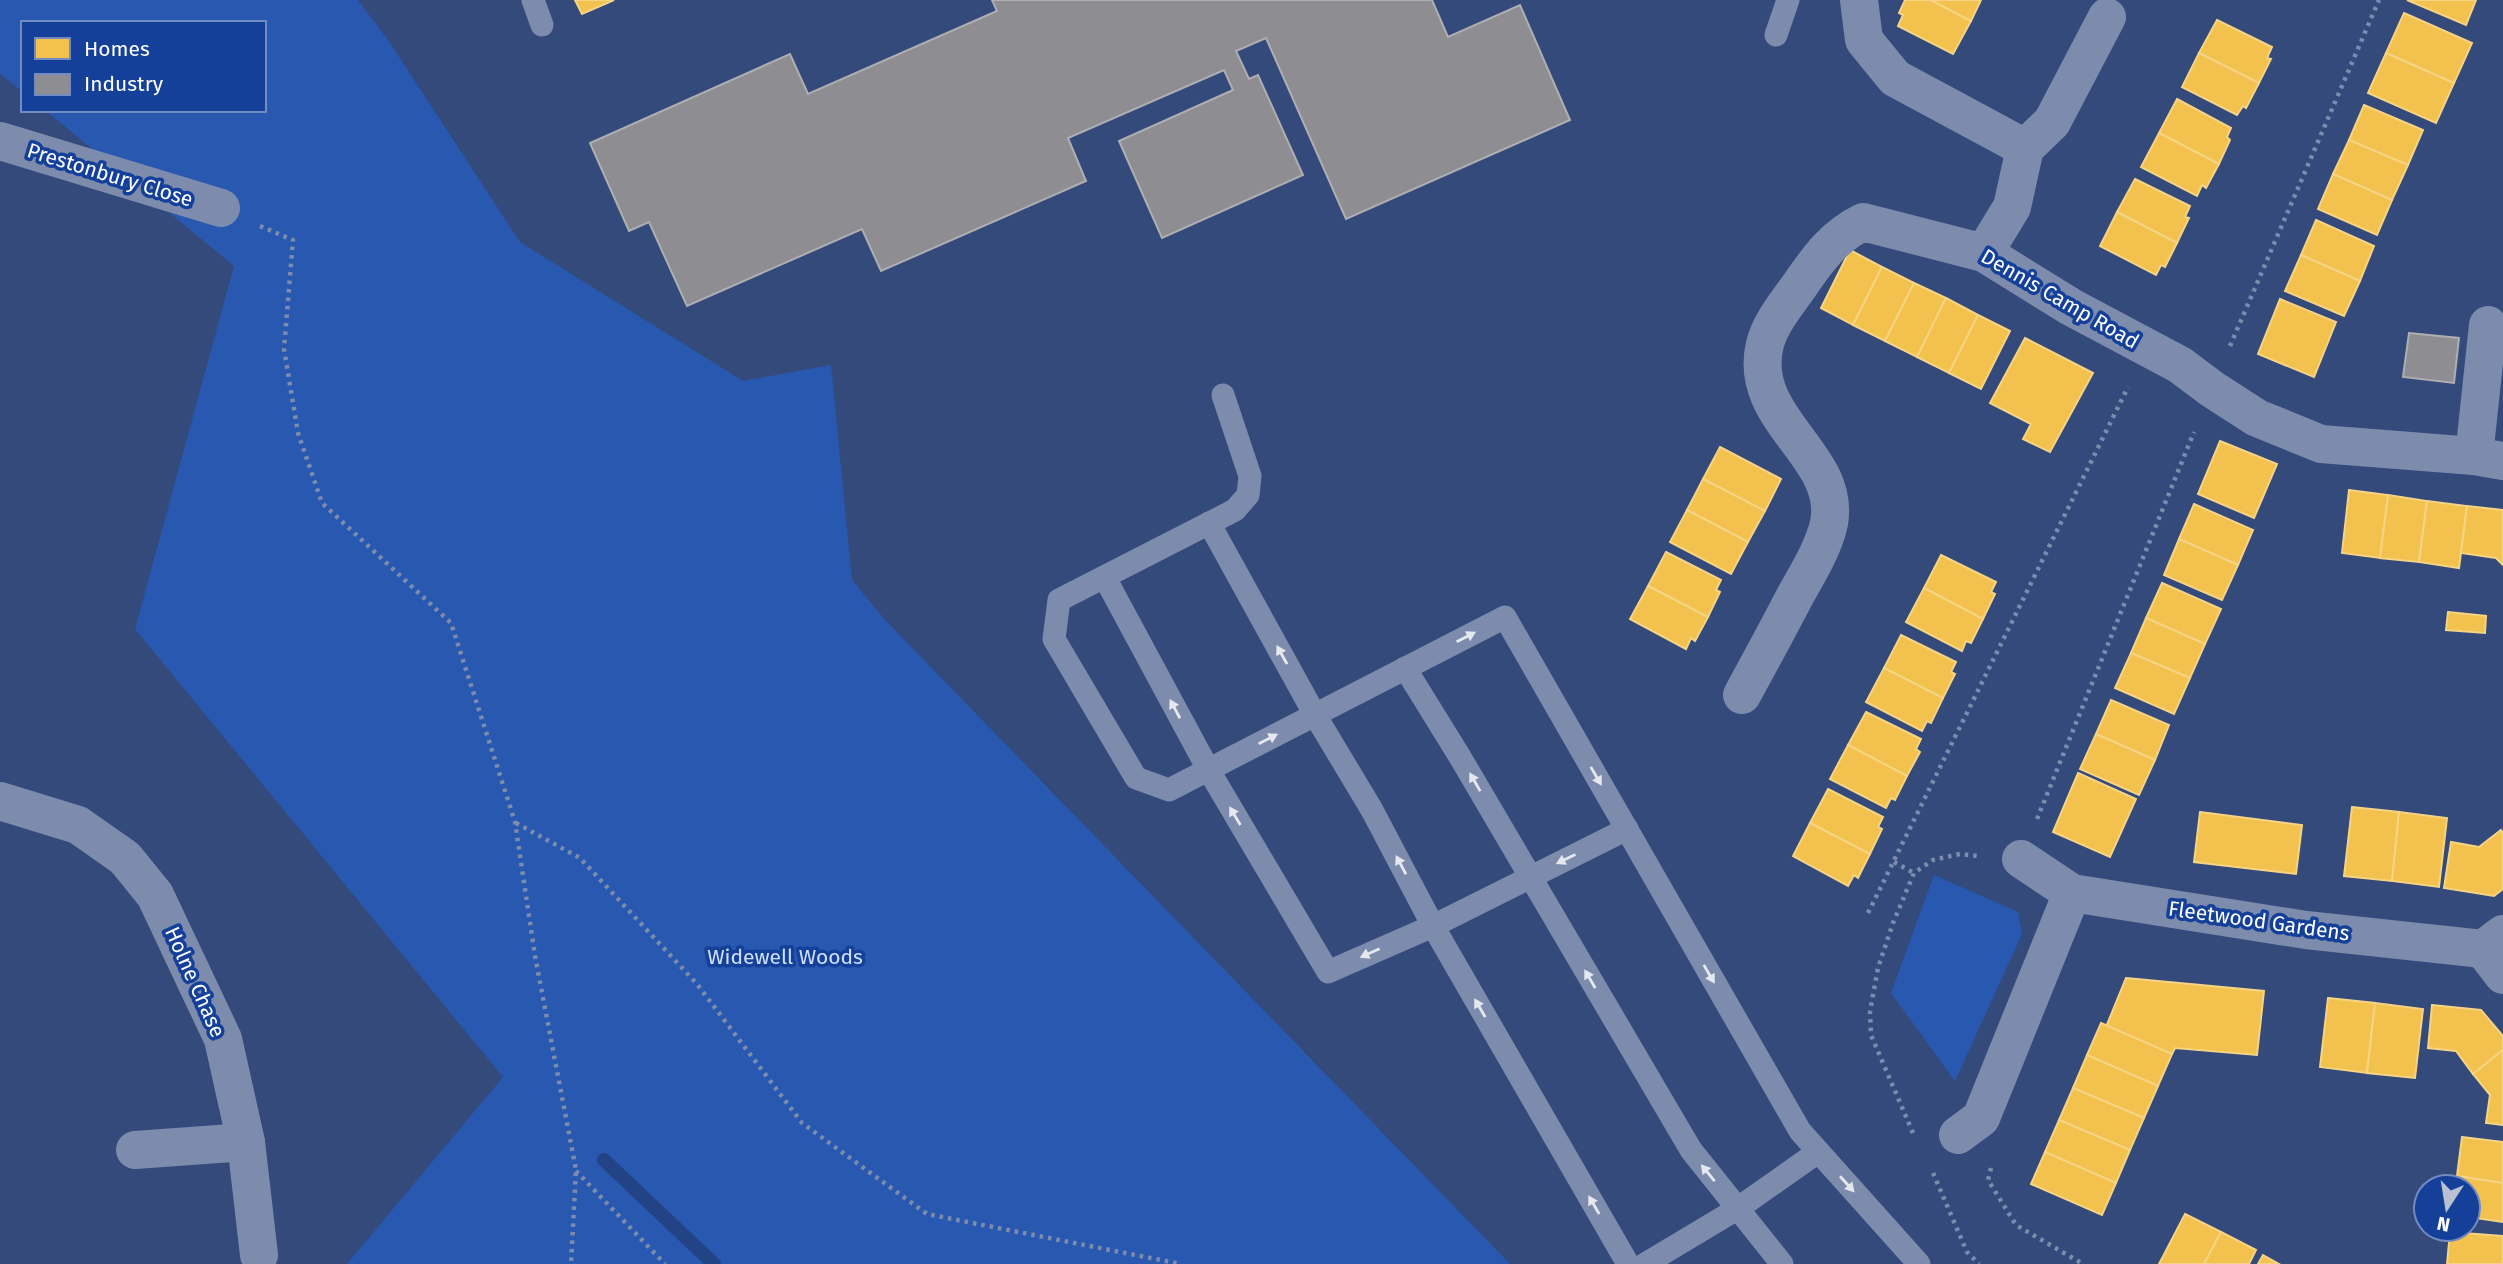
<svg xmlns="http://www.w3.org/2000/svg" width="2503" height="1264" font-family="'Fira Sans',sans-serif">
<style>
.green{fill:#2958b0}
.homes{fill:#f2c14e;stroke:#f6d483;stroke-width:2}
.industry{fill:#8d8d92;stroke:#afafb3;stroke-width:2}
.lines{fill:none;stroke-linecap:round;stroke-linejoin:round}
.stream{stroke:#224385;stroke-width:14}
.path{stroke:#7d8cad;stroke-width:4.5;stroke-dasharray:3.5 5;stroke-linecap:butt}
.service{stroke:#7d8cad;stroke-width:23}
.minor{stroke:#7d8cad;stroke-width:38}
.oneway{fill:#e5e8ef}
.labels{text-anchor:middle;dominant-baseline:central;stroke-width:7;stroke-linejoin:round;paint-order:stroke}
.street-label{font-size:21px;fill:#fff;stroke:#14409a}
.park-label{font-size:21px;fill:#d0e0fd;stroke:#14409a}
</style>
<rect width="100%" height="100%" fill="#334a7b"/>
<g class="green">
<polygon points="0,0 358,0 388,40 520,242 743,381 831,365 852,580 886,621 1510,1264 347,1264 503,1077 135,629 234,266 45,110 264,110 264,23 23,23 23,92 0,74"/>
<polygon points="1934,875 2018,912 2022,934 1955,1081 1891,993"/>
</g>
<g class="homes">
<polygon points="575,0 614,0 582,14"/>
<polygon points="1905,0 1931,0 1971,21 1953,54 1898,26 1903,15 1899,13"/>
<polygon points="1931,0 1981,0 1971,21"/>
<polygon points="2407,0 2476,0 2466,25"/>
<polygon points="2404,13 2472,43 2454,83 2386,53"/>
<polygon points="2217,20 2272,47 2267,58 2271,59 2259,83 2199,53"/>
<polygon points="2199,53 2259,83 2246,108 2243,106 2237,115 2182,87"/>
<polygon points="2386,53 2454,83 2436,123 2368,93"/>
<polygon points="2177,99 2231,128 2227,137 2230,140 2219,164 2159,133"/>
<polygon points="2364,105 2423,130 2408,165 2349,140"/>
<polygon points="2159,133 2219,164 2206,188 2202,185 2197,196 2141,167"/>
<polygon points="2349,140 2408,165 2392,200 2333,174"/>
<polygon points="2333,174 2392,200 2377,235 2318,209"/>
<polygon points="2135,179 2190,206 2185,217 2189,218 2177,243 2117,212"/>
<polygon points="2117,212 2177,243 2165,267 2161,265 2156,275 2100,246"/>
<polygon points="2316,220 2374,246 2360,281 2301,255"/>
<polygon points="1850,250 1882,267 1853,325 1821,308"/>
<polygon points="2301,255 2360,281 2344,316 2285,291"/>
<polygon points="1882,267 1914,283 1885,341 1853,325"/>
<polygon points="1914,283 1946,298 1917,357 1885,341"/>
<polygon points="1946,298 1978,315 1949,373 1917,357"/>
<polygon points="2280,299 2336,322 2314,377 2258,354"/>
<polygon points="1978,315 2010,331 1981,389 1949,373"/>
<polygon points="2025,338 2093,373 2050,452 2023,439 2031,424 1990,403"/>
<polygon points="2220,441 2277,464 2254,518 2198,494"/>
<polygon points="1720,447 1781,479 1765,511 1703,479"/>
<polygon points="1703,479 1765,511 1748,542 1687,510"/>
<polygon points="2349,490 2388,495 2380,558 2342,553"/>
<polygon points="2388,495 2427,501 2419,562 2380,558"/>
<polygon points="2427,501 2467,506 2459,568 2419,562"/>
<polygon points="2194,504 2253,530 2238,565 2179,539"/>
<polygon points="2467,506 2503,510 2503,565 2496,558 2461,553"/>
<polygon points="1687,510 1748,542 1731,574 1670,542"/>
<polygon points="2179,539 2238,565 2222,600 2164,575"/>
<polygon points="1666,552 1721,580 1716,590 1720,592 1708,617 1648,586"/>
<polygon points="1941,555 1996,582 1991,592 1995,594 1983,619 1924,588"/>
<polygon points="2162,583 2221,609 2205,644 2146,618"/>
<polygon points="1648,586 1708,617 1695,641 1691,638 1686,649 1630,619"/>
<polygon points="1924,588 1983,619 1971,643 1966,641 1962,651 1906,622"/>
<polygon points="2448,612 2486,616 2485,633 2446,630"/>
<polygon points="2146,618 2205,644 2190,678 2131,653"/>
<polygon points="1901,635 1956,662 1951,672 1955,674 1943,698 1884,668"/>
<polygon points="2131,653 2190,678 2174,714 2115,688"/>
<polygon points="1884,668 1943,698 1931,723 1927,721 1922,731 1866,702"/>
<polygon points="2111,700 2169,725 2155,760 2096,734"/>
<polygon points="1866,712 1921,739 1916,749 1920,752 1907,776 1848,745"/>
<polygon points="2096,734 2155,760 2139,795 2080,769"/>
<polygon points="1848,745 1907,776 1895,800 1891,798 1886,808 1830,779"/>
<polygon points="2078,773 2136,799 2110,857 2053,832"/>
<polygon points="1828,789 1883,817 1878,827 1882,829 1870,854 1810,823"/>
<polygon points="2352,807 2399,812 2392,881 2344,876"/>
<polygon points="2200,812 2302,825 2296,874 2194,862"/>
<polygon points="2399,812 2447,818 2439,887 2392,881"/>
<polygon points="1810,823 1870,854 1858,878 1854,875 1848,886 1793,856"/>
<polygon points="2501,830 2503,833 2503,889 2494,896 2444,888 2451,842 2479,847"/>
<polygon points="2126,978 2264,991 2257,1055 2175,1048 2172,1054 2106,1027"/>
<polygon points="2328,998 2375,1003 2367,1073 2320,1067"/>
<polygon points="2375,1003 2423,1009 2415,1078 2367,1073"/>
<polygon points="2432,1005 2481,1010 2503,1036 2503,1050 2473,1074 2456,1051 2428,1048"/>
<polygon points="2101,1023 2172,1054 2158,1086 2087,1055"/>
<polygon points="2503,1050 2503,1125 2486,1123 2490,1095 2473,1074"/>
<polygon points="2087,1055 2158,1086 2144,1118 2073,1088"/>
<polygon points="2073,1088 2144,1118 2130,1150 2059,1120"/>
<polygon points="2059,1120 2130,1150 2116,1183 2045,1152"/>
<polygon points="2462,1137 2503,1142 2503,1183 2457,1176"/>
<polygon points="2045,1152 2116,1183 2102,1215 2031,1184"/>
<polygon points="2457,1176 2503,1183 2503,1222 2468,1217 2468,1187 2456,1187"/>
<polygon points="2185,1214 2221,1232 2204,1264 2159,1264"/>
<polygon points="2221,1232 2256,1250 2249,1264 2204,1264"/>
<polygon points="2450,1232 2503,1236 2503,1264 2447,1264"/>
<polygon points="2263,1255 2279,1264 2258,1264"/>
</g>
<g class="industry">
<polygon points="992,0 1432,0 1448,37 1520,5 1570,120 1346,219 1266,38 1236,51 1249,79 1258,75 1303,175 1162,238 1119,141 1233,90 1224,70 1068,138 1086,181 881,271 862,229 687,306 649,222 629,231 590,143 790,54 808,94 997,11"/>
<polygon points="2409,333 2459,338 2454,383 2403,377"/>
</g>
<g class="lines">
<polyline class="stream" points="604,1160 714,1264"/>
<g class="path">
<polyline points="260,226 293,240 284,349 298,433 322,503 451,623 515,822 535,956 576,1170 571,1264"/>
<polyline points="2230,346 2379,0"/>
<polyline points="2037,819 2194,432"/>
<polyline points="516,823 580,858 697,984 802,1123 927,1214 1181,1264"/>
<polyline points="1894,862 1914,873"/>
<polyline points="1868,913 2128,387"/>
<polyline points="1913,1133 1871,1035 1870,1011 1878,968 1893,923 1914,873 1933,860 1960,854 1978,856"/>
<polyline points="1991,1168 1988,1180 2016,1225 2083,1264"/>
<polyline points="576,1171 665,1264"/>
<polyline points="1933,1173 1967,1252 1979,1264"/>
</g>
<g class="service">
<polyline points="533,0 542,25"/>
<polyline points="1776,35 1788,0"/>
<polyline points="1223,395 1250,476 1248,495 1235,510 1059,600 1054,639 1136,778 1169,790 1505,617 1800,1131 1919,1264"/>
<polyline points="1209,523 1315,715 1372,810 1433,926 1628,1264"/>
<polyline points="1105,578 1208,769 1328,972 1433,926 1627,829"/>
<polyline points="1405,668 1460,757 1691,1150 1782,1264"/>
<polyline points="1645,1264 1737,1209 1818,1152"/>
</g>
<g class="minor">
<polyline points="1859,0 1864,40 1895,78 2025,148"/>
<polyline points="0,141 221,208"/>
<polyline points="1984,253 2012,207 2025,148 2052,122 2107,17"/>
<polyline points="2474,456 2488,325"/>
<path d="M1742,695c18,-33 36,-66 53,-99 12,-21 29,-49 34,-73 13,-68 -83,-103 -64,-179 5,-20 20,-38 32,-55 19,-27 35,-52 66,-67l121,31 87,54 109,58 32,24 45,29 64,26 153,12 29,5"/>
<polyline points="0,801 78,825 125,858 155,895 223,1039 246,1142 259,1255"/>
<polyline points="2021,859 2072,893 2306,930 2483,949 2503,934"/>
<polyline points="2483,949 2503,975"/>
<polyline points="1958,1135 1981,1118 2072,893"/>
<polyline points="135,1150 246,1142"/>
</g>
</g>
<defs><path id="oneway-solid" d="M-6-.8H1V-3.2L6.5 0L1 3.2V.8H-6Z" transform="scale(1.75)"/></defs>
<g class="oneway">
<use href="#oneway-solid" transform="translate(1466 637) rotate(-27)"/>
<use href="#oneway-solid" transform="translate(1282 655) rotate(-119)"/>
<use href="#oneway-solid" transform="translate(1175 709) rotate(-118)"/>
<use href="#oneway-solid" transform="translate(1268 739) rotate(-27)"/>
<use href="#oneway-solid" transform="translate(1596 776) rotate(60)"/>
<use href="#oneway-solid" transform="translate(1475 782) rotate(-120)"/>
<use href="#oneway-solid" transform="translate(1235 816) rotate(-121)"/>
<use href="#oneway-solid" transform="translate(1566 859) rotate(154)"/>
<use href="#oneway-solid" transform="translate(1401 865) rotate(-118)"/>
<use href="#oneway-solid" transform="translate(1370 953) rotate(156)"/>
<use href="#oneway-solid" transform="translate(1709 974) rotate(60)"/>
<use href="#oneway-solid" transform="translate(1590 979) rotate(-120)"/>
<use href="#oneway-solid" transform="translate(1480 1008) rotate(-120)"/>
<use href="#oneway-solid" transform="translate(1708 1173) rotate(-129)"/>
<use href="#oneway-solid" transform="translate(1847 1184) rotate(48)"/>
<use href="#oneway-solid" transform="translate(1594 1205) rotate(-120)"/>
</g>
<g class="labels">
<g class="street-label">
<text transform="translate(110 175) rotate(17)">Prestonbury Close</text>
<text transform="translate(2060 299) rotate(30)">Dennis Camp Road</text>
<text transform="translate(2259 921) rotate(8)">Fleetwood Gardens</text>
<text transform="translate(195 982) rotate(66)">Holne Chase</text>
</g>
<g class="park-label">
<text x="785" y="957">Widewell Woods</text>
</g>
</g>
<rect x="21" y="21" width="245" height="91" fill="#14409a" stroke="#728cc2" stroke-width="2"/>
<rect x="35" y="38" width="35" height="21" fill="#f2c14e" stroke="#728cc2" stroke-width="2"/>
<text x="84" y="56" font-size="21" fill="#ffffff">Homes</text>
<rect x="35" y="74" width="35" height="21" fill="#8d8d92" stroke="#728cc2" stroke-width="2"/>
<text x="84" y="91" font-size="21" fill="#ffffff">Industry</text>
<g transform="translate(2447 1208) rotate(192)"><circle r="33" fill="#14409a" stroke="#728cc2" stroke-width="2"/>
<path d="M0-5L12 26L0 18L-12 26Z" fill="#b8c0d1"/>
<text y="-10" font-size="19" font-weight="bold" text-anchor="middle" fill="#ffffff">N</text>
</g>
</svg>
